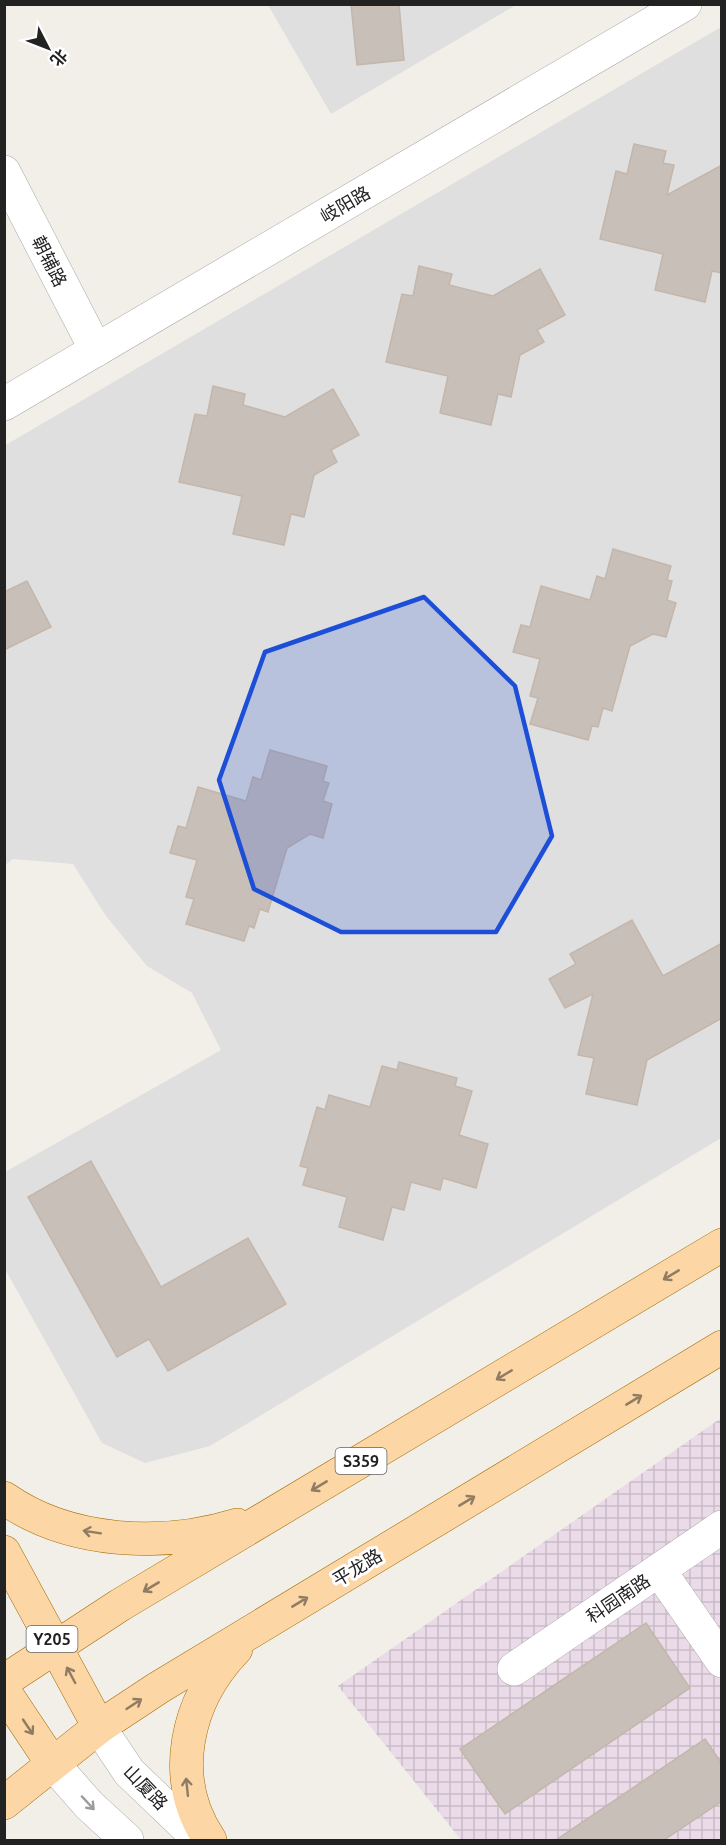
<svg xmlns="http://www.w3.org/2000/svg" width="726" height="1845" font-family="Ubuntu,'Noto Sans SC',sans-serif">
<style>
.residential{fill:#e0dfdf}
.industrial{fill:url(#industrial-grid)}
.building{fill:#c7bfb8;stroke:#c4b6ab;stroke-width:1.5}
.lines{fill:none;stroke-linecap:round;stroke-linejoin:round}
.minor-casing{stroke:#a9a9a9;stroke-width:34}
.primary-casing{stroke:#a06b00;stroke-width:34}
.minor{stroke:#fff;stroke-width:33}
.primary{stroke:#fcd6a4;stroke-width:33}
.oneway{stroke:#8f7c63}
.oneway2{stroke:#9c9c9c}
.marked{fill:#1d4ed8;fill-opacity:0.2;stroke:#1d4ed8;stroke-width:4.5;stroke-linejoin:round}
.labels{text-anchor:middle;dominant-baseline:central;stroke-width:6;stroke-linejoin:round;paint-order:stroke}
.shield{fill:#fff;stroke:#646464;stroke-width:1.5}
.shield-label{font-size:16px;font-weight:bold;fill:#222}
.street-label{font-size:18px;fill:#222;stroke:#fff}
</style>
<defs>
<pattern id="industrial-grid" width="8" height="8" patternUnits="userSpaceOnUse" patternTransform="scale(1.5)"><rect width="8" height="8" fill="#ebdbe8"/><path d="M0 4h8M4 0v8" fill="none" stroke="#c9bcc7"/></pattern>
</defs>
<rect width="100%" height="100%" fill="#f2efe9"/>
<g class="residential">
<polygon points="268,5 516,5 331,114"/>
<polygon points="721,27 721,1138 210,1446 145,1463 102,1443 5,1269 5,1172 221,1050 192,993 147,966 106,916 73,864 13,859 5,865 4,446"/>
</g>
<polygon class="industrial" points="721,1418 721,1840 461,1840 338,1686"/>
<g class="building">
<polygon points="351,4 399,4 404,60 357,65"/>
<polygon points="634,144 666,151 663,163 674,165 667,195 722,165 722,273 712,271 705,302 655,290 663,254 600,239 616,171 627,174"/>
<polygon points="419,266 452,274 449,285 493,296 540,269 565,315 537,330 544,342 520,355 511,397 498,394 491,425 440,413 448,376 386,362 402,294 413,296"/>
<polygon points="213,386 245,394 243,405 285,417 333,389 359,435 331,450 337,462 314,475 304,517 291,514 284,545 233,534 242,496 179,482 195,414 207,416"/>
<polygon points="613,549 671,566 667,580 672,581 667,600 676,603 666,637 653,634 630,646 612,711 603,708 598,727 592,726 588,740 530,724 538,698 530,696 540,659 513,652 521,625 530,627 541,586 590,600 597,576 605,579"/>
<polygon points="27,581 51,627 4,650 4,592"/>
<polygon points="270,750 327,766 323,781 329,783 323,801 332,804 323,838 310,834 287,848 268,912 260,909 254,928 249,926 244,941 186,924 194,899 186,897 197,860 170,853 178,826 186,828 198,787 246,801 253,777 261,780"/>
<polygon points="632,920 663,976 722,943 722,1018 647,1060 637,1105 586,1094 594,1058 578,1055 593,994 565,1008 549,979 576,964 570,954"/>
<polygon points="399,1062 457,1078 455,1086 472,1091 459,1135 488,1144 476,1188 443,1178 440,1190 411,1182 404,1210 392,1207 383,1240 339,1227 347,1197 303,1185 308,1168 300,1166 317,1107 325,1110 329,1095 370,1107 382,1066 397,1070"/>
<polygon points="91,1161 161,1287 248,1238 286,1304 168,1371 149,1339 117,1357 28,1197"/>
<polygon points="646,1623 690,1688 505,1814 460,1749"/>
<polygon points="705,1739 722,1764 722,1801 664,1840 556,1840"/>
</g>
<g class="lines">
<defs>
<g id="minor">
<polyline points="4,172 96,350"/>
<polyline points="4,404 685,4"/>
<polyline points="659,1570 722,1661"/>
<polyline points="514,1669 722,1527"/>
<polyline points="99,1727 129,1772 200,1840"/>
<polyline points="52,1763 89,1805 127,1840"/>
</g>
<g id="primary">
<path d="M4,1498c65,46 159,50 233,27"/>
<polyline points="4,1552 99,1727"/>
<polyline points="4,1681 120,1605 722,1245"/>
<polyline points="4,1691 52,1763"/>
<polyline points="4,1803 99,1727 158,1688 722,1347"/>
<path d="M210,1840c-42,-62 -24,-139 26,-191"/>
</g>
</defs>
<use href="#minor" class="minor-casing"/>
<use href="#primary" class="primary-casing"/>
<use href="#minor" class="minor"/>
<use href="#primary" class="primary"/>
</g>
<defs><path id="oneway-shaft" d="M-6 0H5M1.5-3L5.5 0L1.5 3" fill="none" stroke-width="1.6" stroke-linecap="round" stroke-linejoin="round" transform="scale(1.5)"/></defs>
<g class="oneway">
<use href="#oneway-shaft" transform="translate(671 1275) rotate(149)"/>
<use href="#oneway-shaft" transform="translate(504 1375) rotate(149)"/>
<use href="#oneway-shaft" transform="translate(634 1400) rotate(-31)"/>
<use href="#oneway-shaft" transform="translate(319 1486) rotate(149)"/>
<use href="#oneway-shaft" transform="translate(467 1501) rotate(-31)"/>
<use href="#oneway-shaft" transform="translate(92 1532) rotate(-171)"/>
<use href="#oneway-shaft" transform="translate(151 1587) rotate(149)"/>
<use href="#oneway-shaft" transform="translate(300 1602) rotate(-31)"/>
<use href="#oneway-shaft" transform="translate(71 1675) rotate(-118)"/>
<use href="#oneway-shaft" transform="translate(134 1704) rotate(-33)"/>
<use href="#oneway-shaft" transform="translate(28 1727) rotate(56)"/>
<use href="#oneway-shaft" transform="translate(187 1787) rotate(-96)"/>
</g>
<use class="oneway2" href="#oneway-shaft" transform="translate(88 1803) rotate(47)"/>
<path class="marked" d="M424,597l91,89 37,150 -56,96h-155l-87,-43 -35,-109 46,-128z"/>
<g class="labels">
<g class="shield">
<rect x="335.5" y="1448" width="51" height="26" rx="4.5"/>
<rect x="26.5" y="1626" width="51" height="26" rx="4.5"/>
</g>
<g class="shield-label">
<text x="361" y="1461">S359</text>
<text x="52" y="1639">Y205</text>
</g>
<g class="street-label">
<text transform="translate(345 204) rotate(-30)">岐阳路</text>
<text transform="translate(50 261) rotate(63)">朝辅路</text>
<text transform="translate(357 1567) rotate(-31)">平龙路</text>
<text transform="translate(618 1598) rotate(-34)">科园南路</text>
<text transform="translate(146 1787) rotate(46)">山厦路</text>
</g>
</g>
<rect width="726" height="1845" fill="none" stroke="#222222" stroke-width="12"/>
<g transform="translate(48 48) rotate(132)" stroke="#ffffff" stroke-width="4.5" paint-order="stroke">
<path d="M0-4.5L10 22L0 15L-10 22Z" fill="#222222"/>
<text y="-9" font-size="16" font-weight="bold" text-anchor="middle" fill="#222222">北</text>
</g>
</svg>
